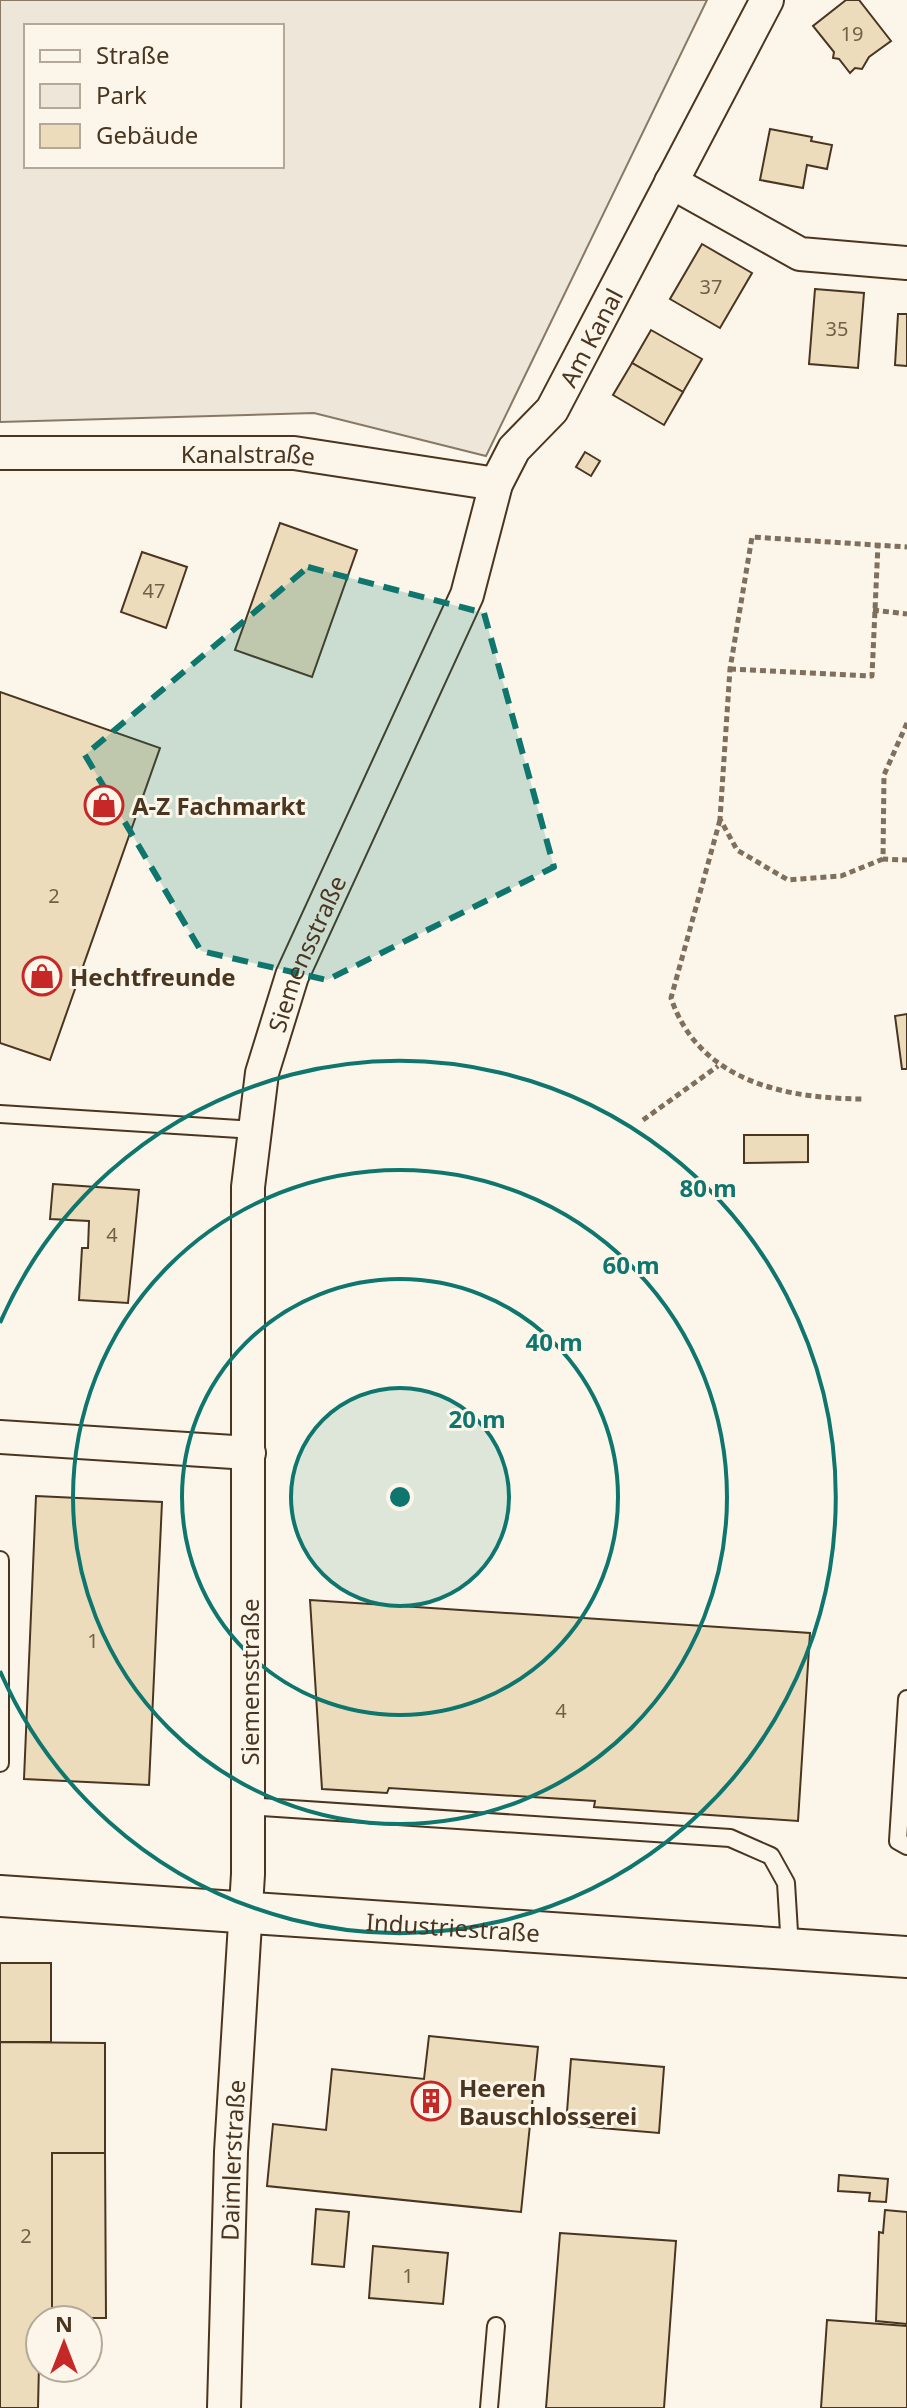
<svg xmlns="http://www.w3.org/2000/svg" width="907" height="2408" font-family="'Noto Sans',sans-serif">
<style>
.green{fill:#ede6d9;stroke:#887966;stroke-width:2;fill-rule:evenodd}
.building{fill:#ecdcbc;stroke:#4a3520;stroke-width:2}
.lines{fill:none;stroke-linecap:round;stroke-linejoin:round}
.service-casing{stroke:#4a3520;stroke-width:20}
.minor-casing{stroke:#4a3520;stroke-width:36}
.tertiary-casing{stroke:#4a3520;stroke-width:44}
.path{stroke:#7f6f5c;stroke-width:5;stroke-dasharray:6 4;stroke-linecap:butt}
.service{stroke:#fbf6e9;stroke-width:16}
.minor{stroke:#fbf6e9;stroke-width:32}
.tertiary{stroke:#fbf6e9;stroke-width:40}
.marked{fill:#0f766e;fill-opacity:0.2;stroke:#0f766e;stroke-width:6;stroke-dasharray:16 10;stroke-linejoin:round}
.ring{fill:none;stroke:#0f766e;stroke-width:4}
.labels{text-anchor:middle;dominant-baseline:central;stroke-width:6;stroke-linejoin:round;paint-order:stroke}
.number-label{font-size:20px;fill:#725f47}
.street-label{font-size:24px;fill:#4a3520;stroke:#fbf6e9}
.poi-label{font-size:24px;font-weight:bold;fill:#4a3520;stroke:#fbf6e9;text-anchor:start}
.centre{fill:#0f766e;stroke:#fbf6e9;stroke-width:4}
.ring-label{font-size:24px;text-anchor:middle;font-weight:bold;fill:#0f766e;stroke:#fbf6e9;stroke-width:6;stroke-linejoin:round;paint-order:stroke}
</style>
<rect width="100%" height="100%" fill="#fbf6e9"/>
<path class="green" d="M0,0h707l-221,456 -172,-43 -314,9zM26,26h256v140h-256z"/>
<g class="building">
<polygon points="846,0 859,0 891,41 869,57 862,69 855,68 850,73 839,59 833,58 834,52 813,26"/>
<polygon points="770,129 812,137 811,141 832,145 827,169 807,165 803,188 760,180"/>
<polygon points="702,244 752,273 720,328 670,299"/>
<polygon points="815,289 864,293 858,368 809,364"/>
<polygon points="898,314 907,314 907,366 895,365"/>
<polygon points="651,330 702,359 683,392 632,363"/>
<polygon points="632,363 683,392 664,425 613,395"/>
<polygon points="585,452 600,461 591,476 576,467"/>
<polygon points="280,523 357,550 312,677 235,650"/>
<polygon points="142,552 187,567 166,628 121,612"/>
<polygon points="0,692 160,748 50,1060 0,1043"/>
<polygon points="907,1014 907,1069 902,1069 895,1016"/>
<polygon points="744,1135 808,1135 808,1162 744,1163"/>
<polygon points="53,1184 139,1190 128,1303 79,1300 82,1248 88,1248 89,1221 50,1219"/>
<polygon points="36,1496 162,1502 149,1785 24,1779"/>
<polygon points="310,1600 810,1633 798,1821 594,1807 595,1801 389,1788 387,1793 322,1789"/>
<rect x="0" y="1963" width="51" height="79"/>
<polygon points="429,2036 538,2047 521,2212 267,2186 273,2124 326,2130 332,2069 424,2079"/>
<polygon points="0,2042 105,2043 105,2153 52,2153 52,2320 40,2320 38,2408 0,2408"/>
<polygon points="571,2059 664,2067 659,2133 566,2125"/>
<polygon points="52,2153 105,2153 106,2318 52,2318"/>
<polygon points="839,2175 888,2179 886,2202 869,2201 870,2193 838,2191"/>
<polygon points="316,2209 349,2212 344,2267 312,2264"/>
<polygon points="885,2210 907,2212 907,2324 876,2321 879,2232 883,2233"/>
<polygon points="560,2233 676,2241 664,2408 546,2408"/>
<polygon points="373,2246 448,2253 443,2304 369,2298"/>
<polygon points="827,2320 907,2326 907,2408 821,2408"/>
</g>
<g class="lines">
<defs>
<g id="service">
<polyline points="0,1114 255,1130"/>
<polyline points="0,1560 0,1763"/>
<polyline points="907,1699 898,1841 907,1846"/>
<polyline points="248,1806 730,1838 771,1856 786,1883 790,1948"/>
<polyline points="489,2408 496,2326"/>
</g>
<g id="minor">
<polyline points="671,182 800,254 907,263"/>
<path id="s1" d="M0,453h294l202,31"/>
<polyline points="0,1437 249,1453"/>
<path id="s2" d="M224,2408l7,-256 17,-278v-687l14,-114 30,-97 175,-381 29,-111 18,-35 38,-39 215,-410"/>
</g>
<g id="tertiary">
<path id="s3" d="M0,1896l907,61"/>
</g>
</defs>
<use href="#service" class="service-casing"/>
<use href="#minor" class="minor-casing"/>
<use href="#tertiary" class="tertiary-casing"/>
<g class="path">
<polyline points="873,610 907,614"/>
<polyline points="730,669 872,676 878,544"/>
<polyline points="907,723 884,775 883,859 907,860"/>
<path d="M720,820l-49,178c28,84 116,101 194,101"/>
<polyline points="883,859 841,876 788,880 737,850 720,819 730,669 752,537 907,547"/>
<polyline points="643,1120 718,1066"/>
</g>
<use href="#service" class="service"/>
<use href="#minor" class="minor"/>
<use href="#tertiary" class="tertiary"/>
</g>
<path class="marked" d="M308,567l176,46 70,254 -227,113 -126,-29 -116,-196z"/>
<circle cx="400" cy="1497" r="109" fill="#0f766e" fill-opacity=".12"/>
<g class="ring">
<circle cx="400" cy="1497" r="109"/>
<circle cx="400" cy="1497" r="218"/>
<circle cx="400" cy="1497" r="327"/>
<path d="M0 1323A436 436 0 1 1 0 1671"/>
</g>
<defs>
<symbol id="shop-ring" viewBox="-11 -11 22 22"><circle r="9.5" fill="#fbf6e9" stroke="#c62828" stroke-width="1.5"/><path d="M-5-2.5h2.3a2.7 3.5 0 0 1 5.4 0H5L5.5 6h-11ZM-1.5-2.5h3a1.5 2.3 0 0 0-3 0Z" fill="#c62828"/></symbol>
<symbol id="building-ring" viewBox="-11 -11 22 22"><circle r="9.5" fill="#fbf6e9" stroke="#c62828" stroke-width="1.5"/><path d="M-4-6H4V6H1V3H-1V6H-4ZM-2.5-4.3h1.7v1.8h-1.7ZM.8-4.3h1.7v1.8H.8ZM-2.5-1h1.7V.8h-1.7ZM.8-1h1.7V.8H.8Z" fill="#c62828"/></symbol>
</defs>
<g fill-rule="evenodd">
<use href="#shop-ring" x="82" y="783" width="44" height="44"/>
<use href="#shop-ring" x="20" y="954" width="44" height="44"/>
<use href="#building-ring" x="409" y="2079" width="44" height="44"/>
</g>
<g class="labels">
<g class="number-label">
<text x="852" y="33">19</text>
<text x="711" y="286">37</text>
<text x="837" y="328">35</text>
<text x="154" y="590">47</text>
<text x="54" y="895">2</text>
<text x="112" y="1234">4</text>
<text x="93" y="1640">1</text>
<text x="561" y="1710">4</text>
<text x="26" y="2235">2</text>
<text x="408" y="2275">1</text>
</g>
<g class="street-label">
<text stroke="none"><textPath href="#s2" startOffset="2148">Am Kanal</textPath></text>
<text stroke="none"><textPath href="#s1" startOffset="248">Kanalstraße</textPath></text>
<text stroke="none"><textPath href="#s2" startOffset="1464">Siemensstraße</textPath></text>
<text transform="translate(249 1682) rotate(-90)">Siemensstraße</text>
<text stroke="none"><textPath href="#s3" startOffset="454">Industriestraße</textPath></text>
<text stroke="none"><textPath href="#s2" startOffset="248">Daimlerstraße</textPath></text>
</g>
<g class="poi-label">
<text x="132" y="805">A-Z Fachmarkt</text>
<text x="70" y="976">Hechtfreunde</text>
<text x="459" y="2087">Heeren<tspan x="459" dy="28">Bauschlosserei</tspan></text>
</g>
</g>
<circle cx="400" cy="1497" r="12" class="centre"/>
<g class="ring-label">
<text x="708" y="1197">80 m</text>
<text x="631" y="1274">60 m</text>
<text x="554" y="1351">40 m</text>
<text x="477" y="1428">20 m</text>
</g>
<rect x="24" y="24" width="260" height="144" fill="#fbf6e9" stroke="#b4a999" stroke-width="2"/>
<rect x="40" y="50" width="40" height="12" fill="#fbf6e9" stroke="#b4a999" stroke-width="2"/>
<text x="96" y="64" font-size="24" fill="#4a3520">Straße</text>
<rect x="40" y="84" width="40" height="24" fill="#ede6d9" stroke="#b4a999" stroke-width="2"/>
<text x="96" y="104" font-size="24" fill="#4a3520">Park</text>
<rect x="40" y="124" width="40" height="24" fill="#ecdcbc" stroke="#b4a999" stroke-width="2"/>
<text x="96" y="144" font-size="24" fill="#4a3520">Gebäude</text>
<g transform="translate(64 2344)"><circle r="38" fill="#fbf6e9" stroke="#b4a999" stroke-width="2"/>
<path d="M0-6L14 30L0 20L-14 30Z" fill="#c62828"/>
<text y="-12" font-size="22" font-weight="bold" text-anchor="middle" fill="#4a3520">N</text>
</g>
</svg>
